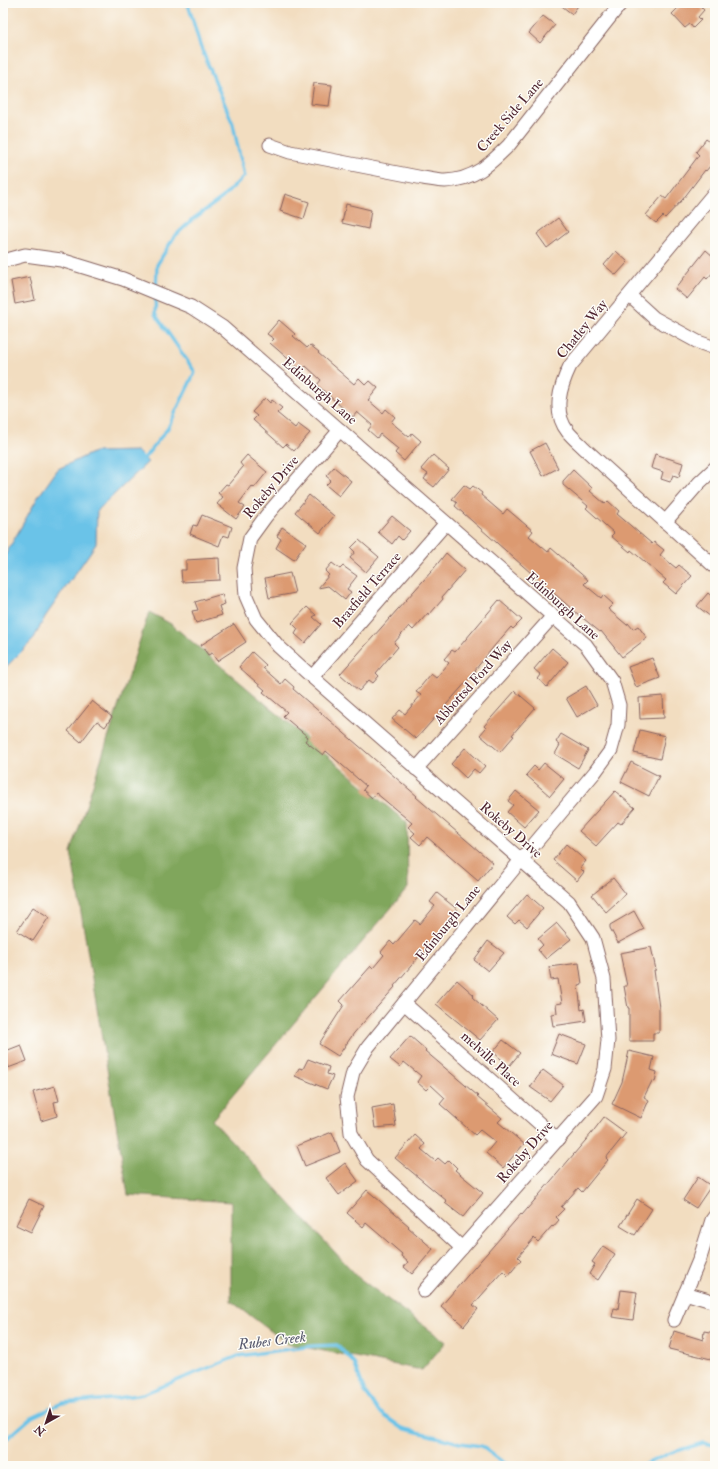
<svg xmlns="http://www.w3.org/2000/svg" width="718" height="1469" font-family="'IM FELL Double Pica',serif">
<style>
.forest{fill:#80a65c;stroke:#656244}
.water{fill:#6bc3e8;stroke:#5a718a}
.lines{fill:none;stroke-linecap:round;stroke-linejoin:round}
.stream{stroke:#6bc3e8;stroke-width:3.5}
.building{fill:#dc9a71}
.street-casing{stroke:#85625f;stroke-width:15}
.street{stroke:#fff;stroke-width:13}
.labels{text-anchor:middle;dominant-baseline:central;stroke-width:3;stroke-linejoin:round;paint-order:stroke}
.street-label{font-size:14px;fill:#4a1f2b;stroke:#fdfcf7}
.water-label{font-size:15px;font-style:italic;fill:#56586d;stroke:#fdfcf7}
</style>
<rect width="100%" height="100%" fill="#fdfcf7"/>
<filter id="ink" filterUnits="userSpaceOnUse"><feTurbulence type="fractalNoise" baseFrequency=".025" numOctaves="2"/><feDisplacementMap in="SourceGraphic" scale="8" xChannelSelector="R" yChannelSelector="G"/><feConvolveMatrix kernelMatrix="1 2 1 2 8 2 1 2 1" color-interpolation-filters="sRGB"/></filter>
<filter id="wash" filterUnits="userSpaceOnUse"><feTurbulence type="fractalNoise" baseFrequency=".012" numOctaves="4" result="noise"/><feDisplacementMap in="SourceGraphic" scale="16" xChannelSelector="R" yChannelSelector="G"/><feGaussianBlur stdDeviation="0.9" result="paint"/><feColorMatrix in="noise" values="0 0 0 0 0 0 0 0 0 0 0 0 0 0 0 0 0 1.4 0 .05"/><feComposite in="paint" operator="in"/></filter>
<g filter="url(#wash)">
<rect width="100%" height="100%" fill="#f2ddc0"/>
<polygon class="forest" points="149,612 171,624 407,823 408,888 212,1120 359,1278 446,1342 422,1370 288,1344 231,1301 231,1202 128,1195 71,852"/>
<polygon class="water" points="137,451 148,462 97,511 96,544 45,617 33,640 3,670 3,559 38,497 58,469 94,452"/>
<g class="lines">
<g class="stream">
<polyline points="142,461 168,428 195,372 155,314 157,265 174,237 193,219 222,198 244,176 233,124 200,45 189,7 185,3"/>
<polyline points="3,1442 32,1417 62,1403 111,1399 143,1394 238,1356 313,1346 337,1345 354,1363 365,1392 378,1411 402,1428 460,1443 481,1446 504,1463 512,1466"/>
<polyline points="641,1466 670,1453 703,1443 715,1445"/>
</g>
</g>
<g id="blocks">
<g class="building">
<polygon points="558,3 580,3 572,14"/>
<polygon points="683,3 697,3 704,10 698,17 701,20 693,28 690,24 685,28 672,14"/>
<polygon points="543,16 555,25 540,43 529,33"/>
<polygon points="314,83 332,85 329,106 311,104"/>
<polygon points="706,139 715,146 715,160 706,171 705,170 683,199 665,218 663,216 656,223 646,215 662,196 666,199 699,155 696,152"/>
<polygon points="285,194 309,202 304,219 280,211"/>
<polygon points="346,204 371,210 368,229 342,223"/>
<polygon points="558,218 568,232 547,248 537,234"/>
<polygon points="706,250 715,258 715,270 707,279 705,277 687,299 675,289"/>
<polygon points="616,251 628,262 616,275 604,265"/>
<polygon points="30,277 35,300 15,304 11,281"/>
<polygon points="279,320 295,334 293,336 307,348 310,345 319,352 318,353 354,384 359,378 366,385 370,381 378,388 368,400 383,413 386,409 395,417 391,422 409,437 412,433 421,441 404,461 395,453 398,449 380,434 377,438 368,430 372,425 357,412 353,417 317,385 321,380 306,366 302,371 270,343 274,339 267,334"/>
<polygon points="265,398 270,403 272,400 282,408 277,413 295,428 298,424 310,433 294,451 286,444 283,447 253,420 257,416 252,412"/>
<polygon points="545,443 558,468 543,476 530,451"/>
<polygon points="655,454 683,463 679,477 673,475 670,482 661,479 663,472 651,468"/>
<polygon points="247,455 267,472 254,488 252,486 239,503 245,507 236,519 217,504 223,497 218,493 226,484 228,485 243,467 240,463"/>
<polygon points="433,455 449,469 434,487 424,479 428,474 421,469"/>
<polygon points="334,467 351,481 339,496 326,485 331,480 326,476"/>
<polygon points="573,470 592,488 590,491 605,504 608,501 619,511 617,514 652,544 654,542 664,550 660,555 676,568 679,565 692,576 676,594 663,583 666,580 631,550 630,552 611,536 614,533 586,508 588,506 563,485 563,481"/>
<polygon points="464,485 470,489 473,486 482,493 481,495 503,514 507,509 533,531 529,536 548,552 551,548 588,580 584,584 601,598 603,595 613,604 608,609 627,625 628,623 633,629 638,626 647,638 622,657 601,631 600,632 573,610 455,506 457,503 452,499"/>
<polygon points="309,495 334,516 320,533 295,512"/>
<polygon points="202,515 232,527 229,537 223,535 219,546 190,534 193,525 197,526"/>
<polygon points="392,516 410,531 402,540 398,536 392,544 378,532"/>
<polygon points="282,527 306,543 294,560 276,548 281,539 277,536"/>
<polygon points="359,540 379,557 366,572 350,558 355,552 351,548"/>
<polygon points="446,553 465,570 442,597 443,599 429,615 428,613 413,630 409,626 394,643 398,647 376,673 379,676 373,683 369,680 359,691 340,674 431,572"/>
<polygon points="219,558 220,580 182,582 181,570 186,570 186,560"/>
<polygon points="332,563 340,569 343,566 357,576 347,589 351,592 345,600 328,586 318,588 329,575 325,571"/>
<polygon points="290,573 295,593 269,598 265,578"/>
<polygon points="708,593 715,599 715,612 711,617 697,606"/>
<polygon points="222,594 225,604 219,606 222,615 196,623 192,611 198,610 195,602"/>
<polygon points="499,600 522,620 513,629 511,627 495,645 475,670 476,671 416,739 392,719 400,710 405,714 421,695 416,692 431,674 436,678 449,663 444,659 452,650 455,652"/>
<polygon points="307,607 316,615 313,617 321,624 305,643 295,634 298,629 292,623"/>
<polygon points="234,624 246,642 217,661 212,653 208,655 201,645"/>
<polygon points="552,648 568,662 547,687 538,679 541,675 534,669"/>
<polygon points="252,652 266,665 263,668 281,684 285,679 294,687 293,689 417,796 416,797 493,863 478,881 427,837 420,845 411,837 415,833 408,827 412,823 376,793 372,798 363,790 366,786 326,751 323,755 305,741 308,737 283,716 287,712 263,692 265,690 239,667"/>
<polygon points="652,658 660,678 636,687 628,667"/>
<polygon points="586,686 597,705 577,717 566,698"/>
<polygon points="515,691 535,708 512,735 514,736 500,752 480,735 486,728 484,726"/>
<polygon points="663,696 664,718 640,719 639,698"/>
<polygon points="92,701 112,717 105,727 97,721 81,742 68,731"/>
<polygon points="640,730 665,736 660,759 634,753"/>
<polygon points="561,734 588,750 578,768 555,754 560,745 556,742"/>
<polygon points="465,748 485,766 479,773 474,769 466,778 451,764"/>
<polygon points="631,762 659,776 649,796 621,782"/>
<polygon points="544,763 564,779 550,796 526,775 534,766 538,770"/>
<polygon points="516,791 539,810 524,827 507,812 513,805 508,801"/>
<polygon points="615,791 635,808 621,824 618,822 596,846 579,831"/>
<polygon points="566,844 586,861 580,868 584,872 577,881 553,860"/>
<polygon points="613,878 626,894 606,912 592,895"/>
<polygon points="437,893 458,910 436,937 438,939 424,954 422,953 394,986 395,987 354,1033 338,1056 319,1044 344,1005 340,1001 371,966 373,968 384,955 381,952 390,941 394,945 415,920 420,924 435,906 430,902"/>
<polygon points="527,894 543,908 527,927 519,920 515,924 507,917"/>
<polygon points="33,907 49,917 33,941 17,931"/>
<polygon points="634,911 644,929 618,943 610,928 610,925"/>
<polygon points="557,923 571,939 546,959 538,950 543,945 538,939"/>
<polygon points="488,941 504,953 488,971 474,960"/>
<polygon points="651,947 656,970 654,970 659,1008 659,1033 653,1033 653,1041 629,1041 629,1008 628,1008 624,986 627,986 620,953"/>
<polygon points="579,963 582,984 578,985 581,1010 584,1009 586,1021 553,1026 551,1014 557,1013 556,1004 562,1003 558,979 551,980 549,967"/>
<polygon points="457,980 474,995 472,997 498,1020 480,1040 436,1004"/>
<polygon points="559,1034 586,1044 578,1064 551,1054"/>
<polygon points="410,1036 426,1050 425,1051 478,1096 477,1097 502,1118 498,1122 524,1144 503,1168 486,1153 495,1142 480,1130 475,1135 440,1104 445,1098 431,1085 426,1090 417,1082 421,1076 404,1062 400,1067 390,1059"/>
<polygon points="503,1040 520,1053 509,1066 493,1052"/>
<polygon points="21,1045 27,1061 8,1068 3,1052"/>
<polygon points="629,1051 654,1057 651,1070 657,1072 655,1082 652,1081 644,1097 649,1100 641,1118 612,1104 622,1082"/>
<polygon points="308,1059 329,1067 327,1074 333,1076 327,1089 295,1076 299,1068 303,1069"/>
<polygon points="543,1070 563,1085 550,1101 530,1087"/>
<polygon points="55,1086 59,1101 54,1102 57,1116 41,1121 33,1092"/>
<polygon points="393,1104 396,1126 375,1128 372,1108"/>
<polygon points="604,1117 626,1133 606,1158 608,1160 582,1192 578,1188 561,1207 564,1209 556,1217 559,1220 553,1227 552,1226 538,1242 534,1238 518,1257 521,1260 508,1276 503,1271 473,1305 478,1309 464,1326 441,1306 521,1214 522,1215 591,1134"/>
<polygon points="332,1132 340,1152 305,1166 297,1146"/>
<polygon points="415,1135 425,1144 421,1149 435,1161 438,1158 445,1164 449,1160 457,1168 455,1170 483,1193 463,1217 445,1203 447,1201 395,1158"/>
<polygon points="345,1163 358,1181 339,1195 326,1178"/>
<polygon points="698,1177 711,1186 696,1208 683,1200"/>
<polygon points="367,1190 409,1226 408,1227 433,1249 412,1274 404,1267 408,1262 401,1256 402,1254 366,1223 363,1227 347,1213"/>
<polygon points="29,1199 44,1206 31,1232 16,1225"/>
<polygon points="637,1199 652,1209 635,1235 620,1226"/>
<polygon points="603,1246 615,1254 598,1280 589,1274 595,1264 592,1262"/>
<polygon points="621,1290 637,1292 633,1320 612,1317 614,1308 618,1309"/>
<polygon points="674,1331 703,1340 704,1331 715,1333 715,1352 713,1352 711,1359 669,1349"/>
</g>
</g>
</g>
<g filter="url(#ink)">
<use href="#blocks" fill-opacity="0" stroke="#85625f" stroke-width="1"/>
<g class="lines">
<defs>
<g id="street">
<path d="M270,145l20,7 133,26c7,1 15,3 22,3 29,-1 45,-17 64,-36l112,-142"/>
<path d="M715,192l-145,174c-10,21 -18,46 -2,66 5,6 11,11 16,16l131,119"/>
<polyline points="3,261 25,255 61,260 123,279 191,307 222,327 586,645 612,681 619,705 618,725 611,750 595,772 521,860 368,1047 353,1072 347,1097 351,1133 367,1160 462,1248"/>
<polyline points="630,296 654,318 698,342 715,348"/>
<polyline points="340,430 266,516 250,538 244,568 246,596 256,619 278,646 312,677 569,902 593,938 604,979 608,1040 605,1069 596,1096 424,1291"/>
<polyline points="665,522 699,483 715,468"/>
<polyline points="312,677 446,523"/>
<polyline points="416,769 553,616"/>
<polyline points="404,1003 558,1140"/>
<polyline points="685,1293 715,1302"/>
<polyline points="674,1320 700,1258 712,1220 715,1216"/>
</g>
</defs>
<use href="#street" class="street-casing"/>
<use href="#street" class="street"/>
</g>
</g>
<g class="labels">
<g class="street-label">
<text transform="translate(510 115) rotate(-49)">Creek Side Lane</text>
<text transform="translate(582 329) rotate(-51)">Chatley Way</text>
<text transform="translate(320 391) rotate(41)">Edinburgh Lane</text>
<text transform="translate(271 487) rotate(-50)">Rokeby Drive</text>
<text transform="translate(367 590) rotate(-49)">Braxfield Terrace</text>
<text transform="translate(563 606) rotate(42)">Edinburgh Lane</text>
<text transform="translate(473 682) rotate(-48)">Abbottsd Ford Way</text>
<text transform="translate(511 830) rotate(41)">Rokeby Drive</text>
<text transform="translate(448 923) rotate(-51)">Edinburgh Lane</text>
<text transform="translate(491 1059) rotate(42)">melville Place</text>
<text transform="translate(525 1152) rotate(-49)">Rokeby Drive</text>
</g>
<g class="water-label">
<text transform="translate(272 1341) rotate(-7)">Rubes Creek</text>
</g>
</g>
<rect width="718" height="1469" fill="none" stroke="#fdfcf7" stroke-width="16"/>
<g transform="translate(46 1423) rotate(219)" stroke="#fdfcf7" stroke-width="3" paint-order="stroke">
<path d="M0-3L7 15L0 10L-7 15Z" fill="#4a1f2b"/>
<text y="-6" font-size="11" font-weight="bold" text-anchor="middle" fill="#4a1f2b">N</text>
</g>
</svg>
